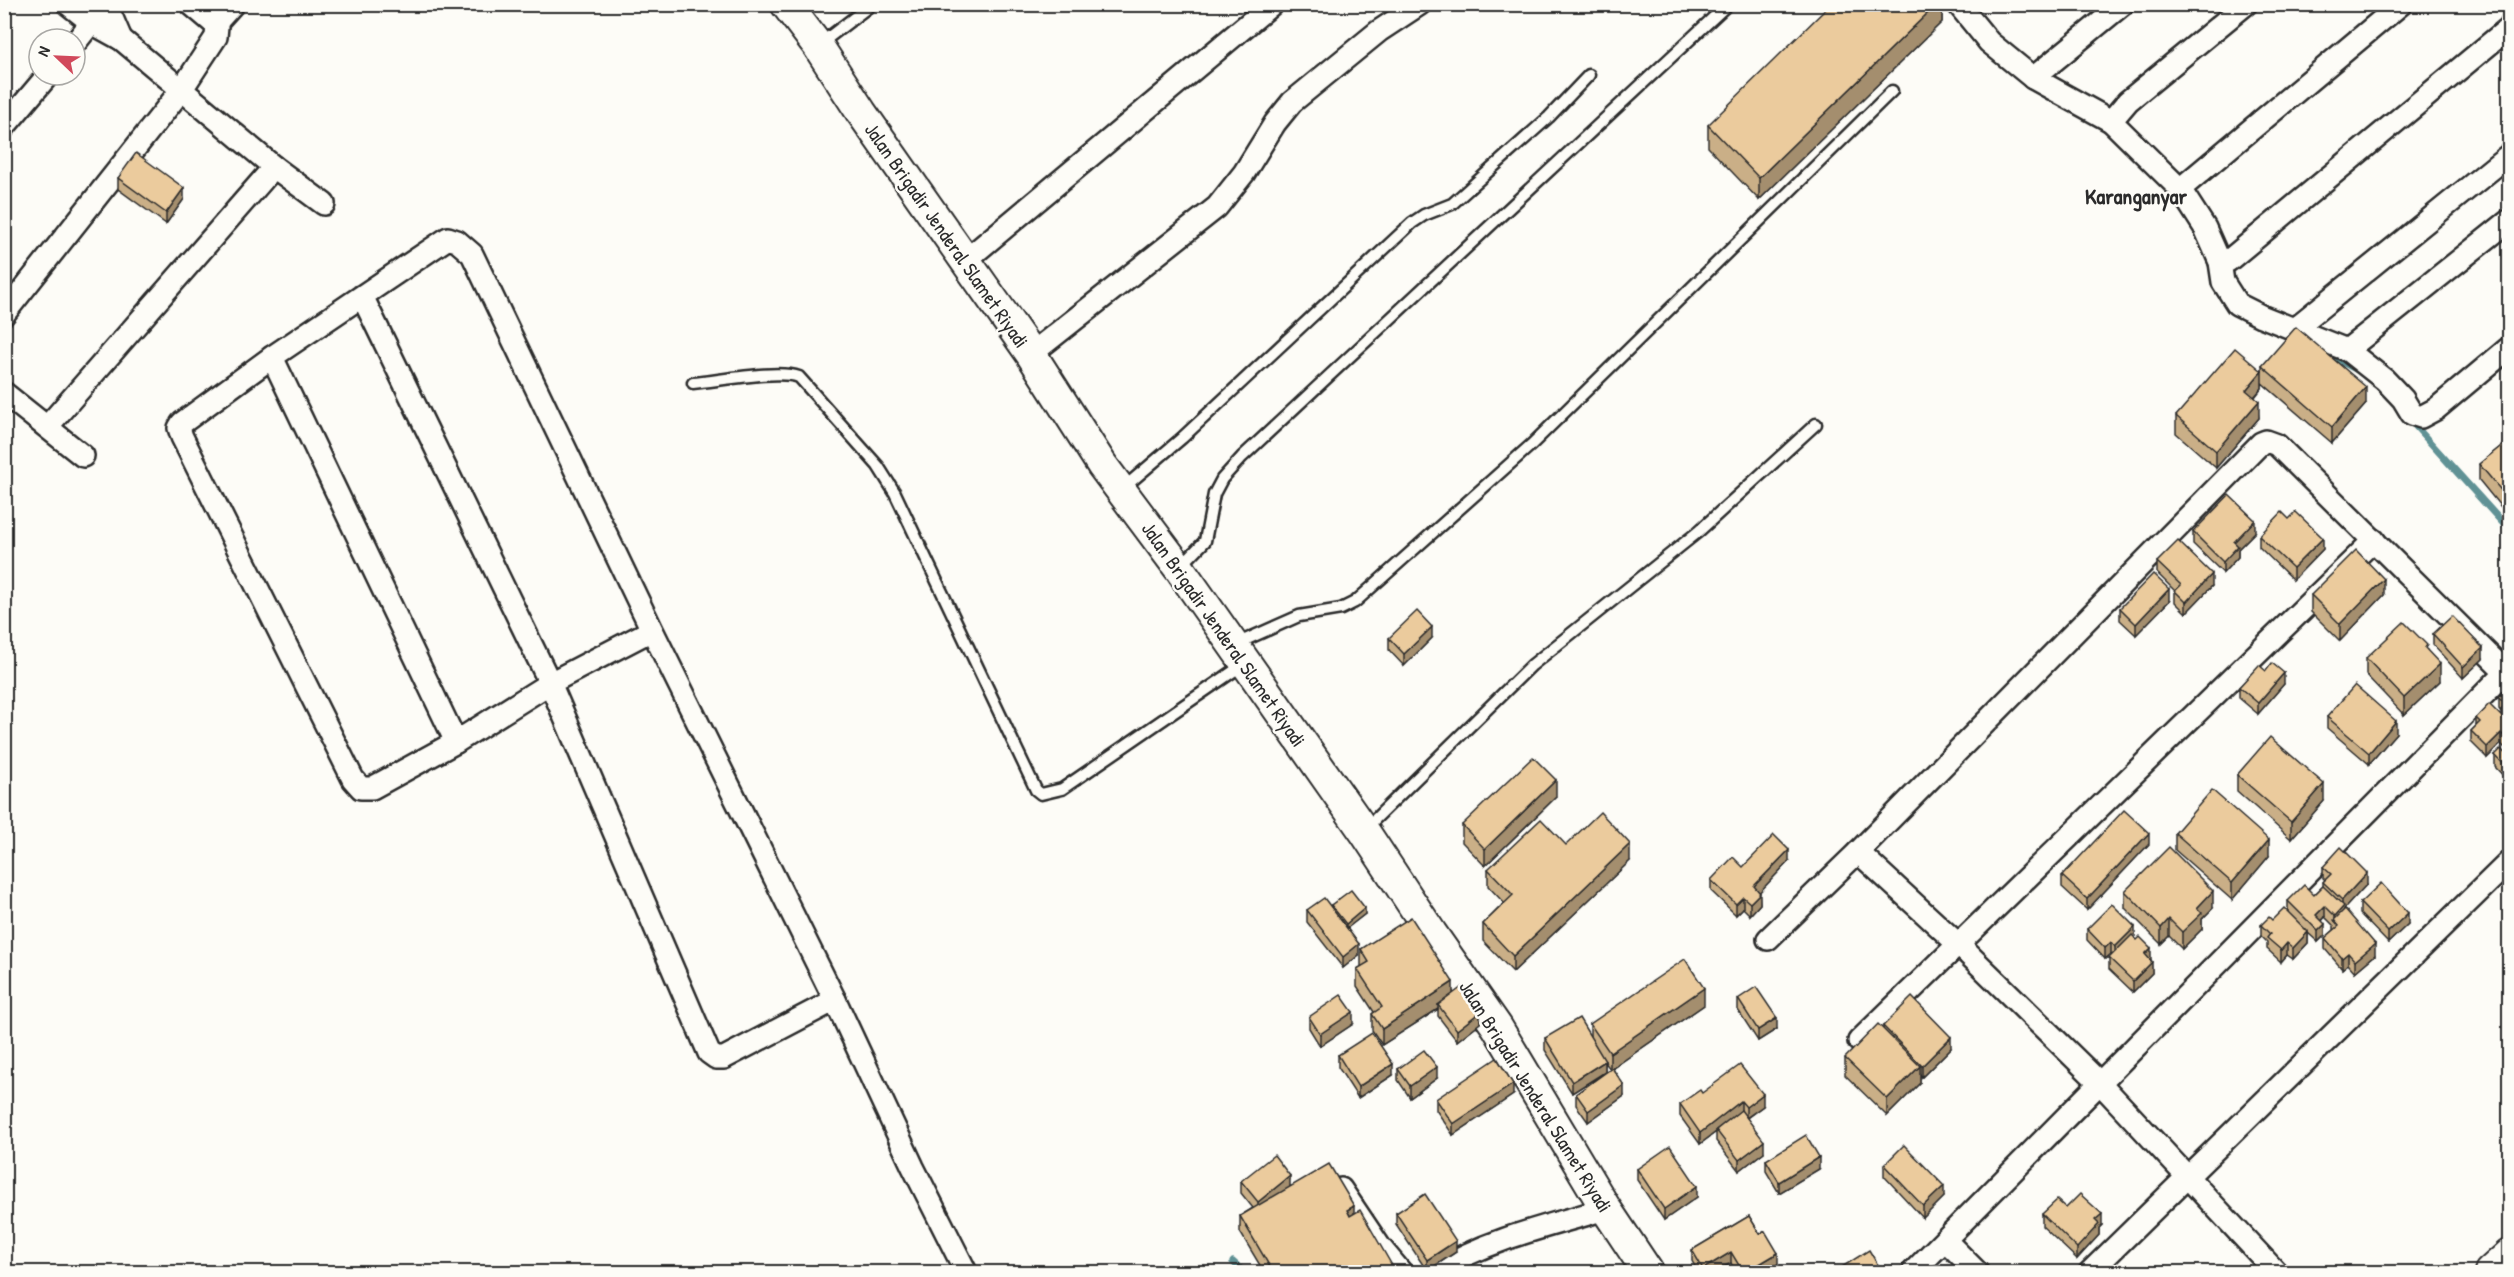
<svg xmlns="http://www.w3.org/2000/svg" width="2514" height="1277" font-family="'Patrick Hand',sans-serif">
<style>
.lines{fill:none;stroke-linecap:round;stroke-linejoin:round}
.stream{stroke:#619295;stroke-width:7}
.lane-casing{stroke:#2b2b2b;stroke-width:15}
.street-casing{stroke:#2b2b2b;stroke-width:26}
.secondary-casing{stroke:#2b2b2b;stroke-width:34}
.lane{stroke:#fdfcf7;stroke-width:10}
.street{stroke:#fdfcf7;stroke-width:21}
.secondary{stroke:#fdfcf7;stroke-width:30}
.wall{fill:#caaf87;stroke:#2b2b2b;stroke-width:1.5}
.shaded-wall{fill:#a48e6e;stroke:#2b2b2b;stroke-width:1.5}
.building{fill:#ebcb9d;stroke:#2b2b2b;stroke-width:1.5}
.labels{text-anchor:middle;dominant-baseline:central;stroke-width:5;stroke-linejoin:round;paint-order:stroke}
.street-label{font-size:20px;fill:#2b2b2b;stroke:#fdfcf7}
.quarter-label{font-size:22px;font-weight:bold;fill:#2b2b2b;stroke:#fdfcf7}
</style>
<rect width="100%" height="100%" fill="#fdfcf7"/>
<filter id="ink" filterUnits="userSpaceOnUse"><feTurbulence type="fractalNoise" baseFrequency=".0167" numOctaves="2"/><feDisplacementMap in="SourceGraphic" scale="12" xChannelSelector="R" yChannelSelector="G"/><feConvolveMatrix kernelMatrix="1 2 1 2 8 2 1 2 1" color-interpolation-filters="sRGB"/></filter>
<g filter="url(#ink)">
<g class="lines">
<g class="stream">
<polyline points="2323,352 2361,372"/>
<polyline points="2409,419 2510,531"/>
<polyline points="1233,1262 1244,1272"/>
</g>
<defs>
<g id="lane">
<polyline points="820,44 872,4"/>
<path d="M693,383c25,-2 85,-14 106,-6l79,89 17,27 141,297 5,4 21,-5 182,-125"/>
<polyline points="1121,490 1182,438 1412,223 1424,215 1452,204 1549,117 1589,75"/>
<polyline points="1179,568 1205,541 1214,494 1222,479 1242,457 1728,4"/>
<polyline points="1236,644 1299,616 1341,609 1355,602 1531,445 1892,91"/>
<polyline points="1366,828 1532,665 1698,532 1816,424"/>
</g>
<g id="street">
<polyline points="68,4 92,23 121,39 274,167 324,204"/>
<polyline points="1958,4 1989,42 2033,78"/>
<polyline points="2123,4 2033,78 2111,121 2180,189 2205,228 2220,262 2223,282 2237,304 2261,316 2347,350 2385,380 2403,399 2412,414 2421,417 2436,409 2510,347"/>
<polyline points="215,24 233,4"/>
<polyline points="75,43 106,4 121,39"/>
<polyline points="2111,121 2128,101 2246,4"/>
<polyline points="4,127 48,75"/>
<polyline points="2180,189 2401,4"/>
<polyline points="966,260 1272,4"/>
<polyline points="2220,262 2228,261 2510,27"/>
<polyline points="362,296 550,683 709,1053 716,1058 724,1058 835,1000 652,630 472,254 457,241 448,238 272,357 182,423 179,428 182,437 353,779 361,788 372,788 456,742 550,683 652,630"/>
<polyline points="4,314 182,89 216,37 217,26 191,4"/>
<polyline points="2294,329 2510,154"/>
<polyline points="2347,350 2510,220"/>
<polyline points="1031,354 1217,207 1244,173 1275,123 1292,102 1379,31 1420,4"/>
<polyline points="272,357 456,742"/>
<polyline points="4,393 83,456"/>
<polyline points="47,427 274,167"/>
<polyline points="1858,852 1960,946 2099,1082 2276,1272"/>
<polyline points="1768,939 1858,852 2261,443 2266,441 2277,445 2510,676"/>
<polyline points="835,1000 913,1167 966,1272"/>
<polyline points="1859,1041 2374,540"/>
<polyline points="1341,1189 1380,1247 1401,1272"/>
<polyline points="1945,1240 1977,1272"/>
<path d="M1434,1272c52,-32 113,-46 172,-63"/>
<polyline points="1913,1272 2506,672"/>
<polyline points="2090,1272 2510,861"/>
</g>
<g id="secondary">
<polyline points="786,4 818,46 861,112 1031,354 1102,465 1179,568 1364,831 1432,934 1497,1027 1606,1209 1648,1272"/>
<polyline points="2490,1272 2510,1254"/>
</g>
</defs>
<use href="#lane" class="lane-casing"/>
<use href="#street" class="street-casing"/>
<use href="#secondary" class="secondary-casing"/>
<use href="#lane" class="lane"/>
<use href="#street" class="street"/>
<use href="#secondary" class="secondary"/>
</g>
<g class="wall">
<polygon points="1942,4 1942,22 1759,200 1708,147 1708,125"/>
<polygon points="118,178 184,199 166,224 118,189"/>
<polygon points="2262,366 2366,404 2332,443 2262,383 2262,388 2255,397 2259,418 2216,468 2176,433 2176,416 2262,371"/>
<polygon points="2510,439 2510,518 2479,480 2479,464"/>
<polygon points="2289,519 2323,549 2293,580 2259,547 2259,536"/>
<polygon points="2193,532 2255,532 2238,549 2238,557 2223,573 2193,544"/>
<polygon points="2157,562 2212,586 2186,613 2175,602 2175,591 2157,573"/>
<polygon points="2311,595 2384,595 2340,641 2311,612"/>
<polygon points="2169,601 2136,635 2120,620 2120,608"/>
<polygon points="2433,634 2483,659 2463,678 2433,645"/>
<polygon points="1389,638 1432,638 1404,666 1389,650"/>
<polygon points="2427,650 2440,681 2404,715 2366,675 2366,658"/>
<polygon points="2266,671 2284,684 2258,714 2239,698 2239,687"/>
<polygon points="2510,686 2510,750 2508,751 2501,744 2487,758 2471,742 2471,731 2476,726 2476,718 2501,717 2501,712 2499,709 2499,698"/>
<polygon points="2327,717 2396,733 2369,764 2327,728"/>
<polygon points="2495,755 2510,759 2510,783 2495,767"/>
<polygon points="2237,775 2324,801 2291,839 2237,791"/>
<polygon points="1556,797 1485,866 1462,842 1462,825"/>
<polygon points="2175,833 2269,856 2232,900 2175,850"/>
<polygon points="2149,844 2087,910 2062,887 2062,876"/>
<polygon points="1566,845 1630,861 1513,972 1483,941 1483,924 1504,903 1488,886 1488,869"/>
<polygon points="1789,861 1759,892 1760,904 1750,915 1743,908 1736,915 1711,891 1711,880 1743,867"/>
<polygon points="2323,867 2367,884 2344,909 2375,955 2355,972 2348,964 2342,969 2325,949 2325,938 2334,930 2334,926 2325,917 2322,921 2325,935 2318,942 2308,933 2308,943 2293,959 2287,955 2281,962 2267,949 2267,942 2261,936 2261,925 2272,920 2288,912 2288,901 2314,895 2323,886 2323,882 2325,880 2323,878"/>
<polygon points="2125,891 2213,908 2202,919 2202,929 2182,949 2169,936 2161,944 2125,908"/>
<polygon points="2360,903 2408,924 2388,943 2360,914"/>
<polygon points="1331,905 1365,914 1347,928 1359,955 1343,968 1307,922 1307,910 1331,908"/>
<polygon points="2087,929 2135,938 2151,960 2152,973 2133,992 2109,969 2109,958 2112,955 2111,954 2105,959 2087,940"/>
<polygon points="1361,949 1453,994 1480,1023 1457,1041 1438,1016 1438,1009 1382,1045 1372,1030 1372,1014 1374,1012 1357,986 1357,969 1361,967"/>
<polygon points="1738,999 1777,1029 1758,1041 1738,1010"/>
<polygon points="1704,1005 1613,1068 1624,1096 1588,1122 1576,1105 1576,1094 1610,1069 1605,1062 1605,1072 1572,1093 1545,1050 1545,1038 1590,1037 1590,1024"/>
<polygon points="1309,1017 1353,1024 1320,1046 1309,1028"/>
<polygon points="1883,1026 1951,1048 1922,1077 1920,1074 1920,1083 1887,1116 1845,1075 1845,1058 1883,1029"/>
<polygon points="1338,1055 1393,1075 1358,1098 1338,1067"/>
<polygon points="1398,1069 1437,1078 1410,1098 1398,1080"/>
<polygon points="1702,1093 1763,1106 1747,1118 1764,1152 1739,1171 1716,1141 1716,1132 1700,1144 1680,1116 1680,1104"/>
<polygon points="1513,1095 1453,1135 1436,1110 1436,1099"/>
<polygon points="1766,1160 1819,1169 1779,1193 1766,1171"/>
<polygon points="1884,1165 1944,1197 1923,1218 1884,1176"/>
<polygon points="1637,1169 1697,1197 1664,1220 1637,1180"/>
<polygon points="1241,1181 1290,1186 1354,1213 1394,1272 1264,1272 1240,1232 1240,1216 1253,1208 1241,1193"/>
<polygon points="2066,1208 2102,1225 2099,1228 2099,1235 2077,1259 2042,1226 2042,1214"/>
<polygon points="1396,1213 1456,1252 1427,1271 1396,1224"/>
<polygon points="1749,1216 1778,1264 1764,1272 1736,1272 1731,1263 1715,1272 1698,1272 1692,1261 1692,1250"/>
</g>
<g class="shaded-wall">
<polygon points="1937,4 1942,4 1942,22 1759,200 1759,178"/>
<polygon points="184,188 184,199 166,224 166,213"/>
<polygon points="2262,371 2262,388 2246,406 2246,390"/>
<polygon points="2366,387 2366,404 2332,443 2332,427"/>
<polygon points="2259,401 2259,418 2216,468 2216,451"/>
<polygon points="2255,520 2255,532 2238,549 2238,557 2223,573 2223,562 2234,542"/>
<polygon points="2323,538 2323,549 2293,580 2293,568"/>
<polygon points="2212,574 2212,586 2186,613 2186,602"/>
<polygon points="2384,579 2384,595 2340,641 2340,624"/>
<polygon points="2169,589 2169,601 2136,635 2136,624"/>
<polygon points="1432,627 1432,638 1404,666 1404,654"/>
<polygon points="2483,648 2483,659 2463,678 2463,667"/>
<polygon points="2440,664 2440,681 2404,715 2404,698"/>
<polygon points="2284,673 2284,684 2258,714 2258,703"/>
<polygon points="2396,721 2396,733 2369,764 2369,753"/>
<polygon points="2501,733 2501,744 2487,758 2487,747"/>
<polygon points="2510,738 2510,750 2508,751 2508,740"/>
<polygon points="1556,780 1556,797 1485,866 1485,849"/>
<polygon points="2324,784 2324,801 2291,839 2291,822"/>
<polygon points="2149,833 2149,844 2087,910 2087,899"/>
<polygon points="2269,840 2269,856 2232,900 2232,883"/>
<polygon points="1630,844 1630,861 1513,972 1513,956"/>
<polygon points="1789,850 1789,861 1754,898 1754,886"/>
<polygon points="2367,873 2367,884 2344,909 2344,917 2335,921 2335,916 2342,908 2342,900"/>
<polygon points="2213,891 2213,908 2202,919 2202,929 2182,949 2182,932 2197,908"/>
<polygon points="1760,893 1760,904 1750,915 1750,903"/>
<polygon points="1743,897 1743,908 1736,915 1736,904"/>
<polygon points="2325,906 2325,917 2316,927 2316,915"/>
<polygon points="1365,908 1365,914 1346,929 1346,924"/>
<polygon points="2408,913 2408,924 2388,943 2388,932"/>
<polygon points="2169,919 2169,936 2161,944 2161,928"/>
<polygon points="2325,924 2325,935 2318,942 2318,931"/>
<polygon points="2135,927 2135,938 2115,958 2115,947"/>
<polygon points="2308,932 2308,943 2293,959 2293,948"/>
<polygon points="2111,942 2111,954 2105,959 2105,948"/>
<polygon points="2287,943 2287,955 2281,962 2281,950"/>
<polygon points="1359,944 1359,955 1343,968 1343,957"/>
<polygon points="2375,944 2375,955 2355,972 2355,961"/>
<polygon points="2151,948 2151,960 2145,966 2145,954"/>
<polygon points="2348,953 2348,964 2342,969 2342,958"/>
<polygon points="2152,962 2152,973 2133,992 2133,981"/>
<polygon points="1453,982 1453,999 1438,1005 1438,1009 1382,1045 1382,1029"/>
<polygon points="1704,988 1704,1005 1610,1070 1610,1053"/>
<polygon points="1353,1012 1353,1024 1320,1046 1320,1034"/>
<polygon points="1480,1012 1480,1023 1457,1041 1457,1030"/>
<polygon points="1777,1018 1777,1029 1758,1041 1758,1030"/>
<polygon points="1951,1037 1951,1048 1922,1077 1922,1066"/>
<polygon points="1605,1061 1605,1072 1572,1093 1572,1082"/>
<polygon points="1393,1064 1393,1075 1358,1098 1358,1087"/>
<polygon points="1920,1066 1920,1083 1887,1116 1887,1099"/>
<polygon points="1437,1067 1437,1078 1410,1098 1410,1086"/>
<polygon points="1513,1084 1513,1095 1453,1135 1453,1124"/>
<polygon points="1624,1085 1624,1096 1588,1122 1588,1111"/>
<polygon points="1763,1094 1763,1106 1746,1118 1746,1107"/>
<polygon points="1741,1101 1741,1113 1716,1130 1716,1132 1700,1144 1700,1133"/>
<polygon points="1764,1141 1764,1152 1739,1171 1739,1160"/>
<polygon points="1819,1157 1819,1169 1779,1193 1779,1182"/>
<polygon points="1290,1176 1290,1188 1258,1213 1258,1202"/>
<polygon points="1697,1186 1697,1197 1664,1220 1664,1209"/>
<polygon points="1944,1186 1944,1197 1923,1218 1923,1206"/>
<polygon points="1354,1206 1354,1223 1347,1210"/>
<polygon points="2102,1214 2102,1225 2099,1228 2099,1235 2077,1259 2077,1248 2095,1220"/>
<polygon points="1456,1241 1456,1252 1427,1271 1427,1260"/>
<polygon points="1731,1252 1731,1263 1715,1272 1703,1272 1703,1269"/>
<polygon points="1778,1253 1778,1264 1764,1272 1746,1272"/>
<polygon points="1878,1265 1878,1272 1866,1272"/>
</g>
<g class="building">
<polygon points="1831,4 1937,4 1759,178 1708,125"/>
<polygon points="136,153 184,188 166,213 118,178"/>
<polygon points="2296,327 2366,387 2332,427 2262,366"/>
<polygon points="2235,348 2262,371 2246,390 2259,401 2216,451 2176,416"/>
<polygon points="2510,439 2510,501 2479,464"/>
<polygon points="2229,495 2255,520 2234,542 2238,546 2223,562 2193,532"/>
<polygon points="2282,512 2289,519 2296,512 2323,538 2293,568 2259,536"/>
<polygon points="2178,541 2212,574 2186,602 2175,591 2181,585 2157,562"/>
<polygon points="2356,550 2384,579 2340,624 2311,595"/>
<polygon points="2153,574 2169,589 2136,624 2120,608"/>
<polygon points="1417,611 1432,627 1404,654 1389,638"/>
<polygon points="2452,616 2483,648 2463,667 2433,634"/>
<polygon points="2404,622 2427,645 2425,648 2440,664 2404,698 2366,658"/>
<polygon points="2272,663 2284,673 2258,703 2239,687 2259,665 2266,671"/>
<polygon points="2355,685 2396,721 2369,753 2327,717"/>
<polygon points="2510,686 2510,717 2501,710 2506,705 2499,698"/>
<polygon points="2489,704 2510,725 2510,738 2508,740 2501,733 2487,747 2471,731 2480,722 2476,718"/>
<polygon points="2270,737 2324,784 2291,822 2237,775"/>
<polygon points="2501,749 2510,759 2510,771 2495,755"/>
<polygon points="1533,757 1556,780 1485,849 1462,825"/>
<polygon points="2212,790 2269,840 2232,883 2175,833"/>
<polygon points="2124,810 2149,833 2087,899 2062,876"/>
<polygon points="1600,812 1630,844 1513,956 1483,924 1513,895 1488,869 1541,819 1566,845"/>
<polygon points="1774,835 1789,850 1754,886 1760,893 1750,903 1743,897 1736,904 1711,880 1733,857 1743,867"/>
<polygon points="2169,847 2213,891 2197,908 2202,913 2182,932 2169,919 2161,928 2125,891"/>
<polygon points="2341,847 2367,873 2342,900 2323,882 2331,874 2323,867"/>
<polygon points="2381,883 2408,913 2388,932 2360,903"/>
<polygon points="2304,885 2314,895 2323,886 2344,906 2335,916 2325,906 2316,915 2325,924 2318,931 2288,901"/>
<polygon points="1351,890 1365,908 1346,924 1331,905"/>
<polygon points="1324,898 1359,944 1343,957 1307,910"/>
<polygon points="2112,904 2135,927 2115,947 2111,942 2105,948 2087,929"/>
<polygon points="2284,908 2308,932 2293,948 2287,943 2281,950 2267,938 2270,934 2261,925 2269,917 2272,920"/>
<polygon points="2345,909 2375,944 2355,961 2348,953 2342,958 2325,938 2339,926 2334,920"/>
<polygon points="1411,917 1453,982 1382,1029 1372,1014 1382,1007 1357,969 1369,962 1361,949"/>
<polygon points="2132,935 2137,940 2140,937 2151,948 2145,954 2152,962 2133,981 2109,958"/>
<polygon points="1685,959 1704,988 1610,1053 1590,1024"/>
<polygon points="1462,987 1480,1012 1457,1030 1438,1005"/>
<polygon points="1756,987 1777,1018 1758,1030 1738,999"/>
<polygon points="1341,995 1353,1012 1320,1034 1309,1017"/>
<polygon points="1912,997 1951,1037 1922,1066 1883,1026"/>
<polygon points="1579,1018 1605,1061 1572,1082 1545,1038"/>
<polygon points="1878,1024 1920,1066 1887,1099 1845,1058"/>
<polygon points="1372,1033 1393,1064 1358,1087 1338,1055"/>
<polygon points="1424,1050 1437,1067 1410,1086 1398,1069"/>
<polygon points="1497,1058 1513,1084 1453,1124 1436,1099"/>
<polygon points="1740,1065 1763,1094 1746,1107 1741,1101 1700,1133 1680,1104 1700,1090 1702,1093"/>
<polygon points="1612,1068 1624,1085 1588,1111 1576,1094"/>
<polygon points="1741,1110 1764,1141 1739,1160 1716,1130"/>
<polygon points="1806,1135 1819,1157 1779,1182 1766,1160"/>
<polygon points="1904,1145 1944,1186 1923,1206 1884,1165"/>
<polygon points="1670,1146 1697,1186 1664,1209 1637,1169"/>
<polygon points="1274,1155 1290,1176 1258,1202 1241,1181"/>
<polygon points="1329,1164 1354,1206 1347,1210 1350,1216 1360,1210 1394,1269 1389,1272 1272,1272 1273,1272 1240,1216"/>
<polygon points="1425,1194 1456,1241 1427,1260 1396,1213"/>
<polygon points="2080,1194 2102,1214 2095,1220 2099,1224 2077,1248 2042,1214 2057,1200 2066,1208"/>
<polygon points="1749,1216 1760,1234 1765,1231 1778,1253 1746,1272 1743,1272 1731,1252 1703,1269 1692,1250"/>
<polygon points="1869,1250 1878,1265 1866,1272 1834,1272"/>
</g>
</g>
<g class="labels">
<g class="street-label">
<text transform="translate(947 235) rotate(55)">Jalan Brigadir Jenderal Slamet Riyadi</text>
<text transform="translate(1224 634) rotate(55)">Jalan Brigadir Jenderal Slamet Riyadi</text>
<text transform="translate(1536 1096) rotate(58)">Jalan Brigadir Jenderal Slamet Riyadi</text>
</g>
<g class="quarter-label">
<text x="2136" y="196">Karanganyar</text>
</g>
</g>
<rect width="2514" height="1277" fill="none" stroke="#fdfcf7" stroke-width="24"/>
<rect x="12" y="12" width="2490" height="1253" fill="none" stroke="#2b2b2b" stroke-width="2" filter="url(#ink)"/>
<g transform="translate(57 57) rotate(293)"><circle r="28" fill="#fdfcf7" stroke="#a9a8a5" stroke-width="1.5"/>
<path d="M0-4.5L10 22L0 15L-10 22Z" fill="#d1495b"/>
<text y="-9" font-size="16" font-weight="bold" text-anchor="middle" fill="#2b2b2b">N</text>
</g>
</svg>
